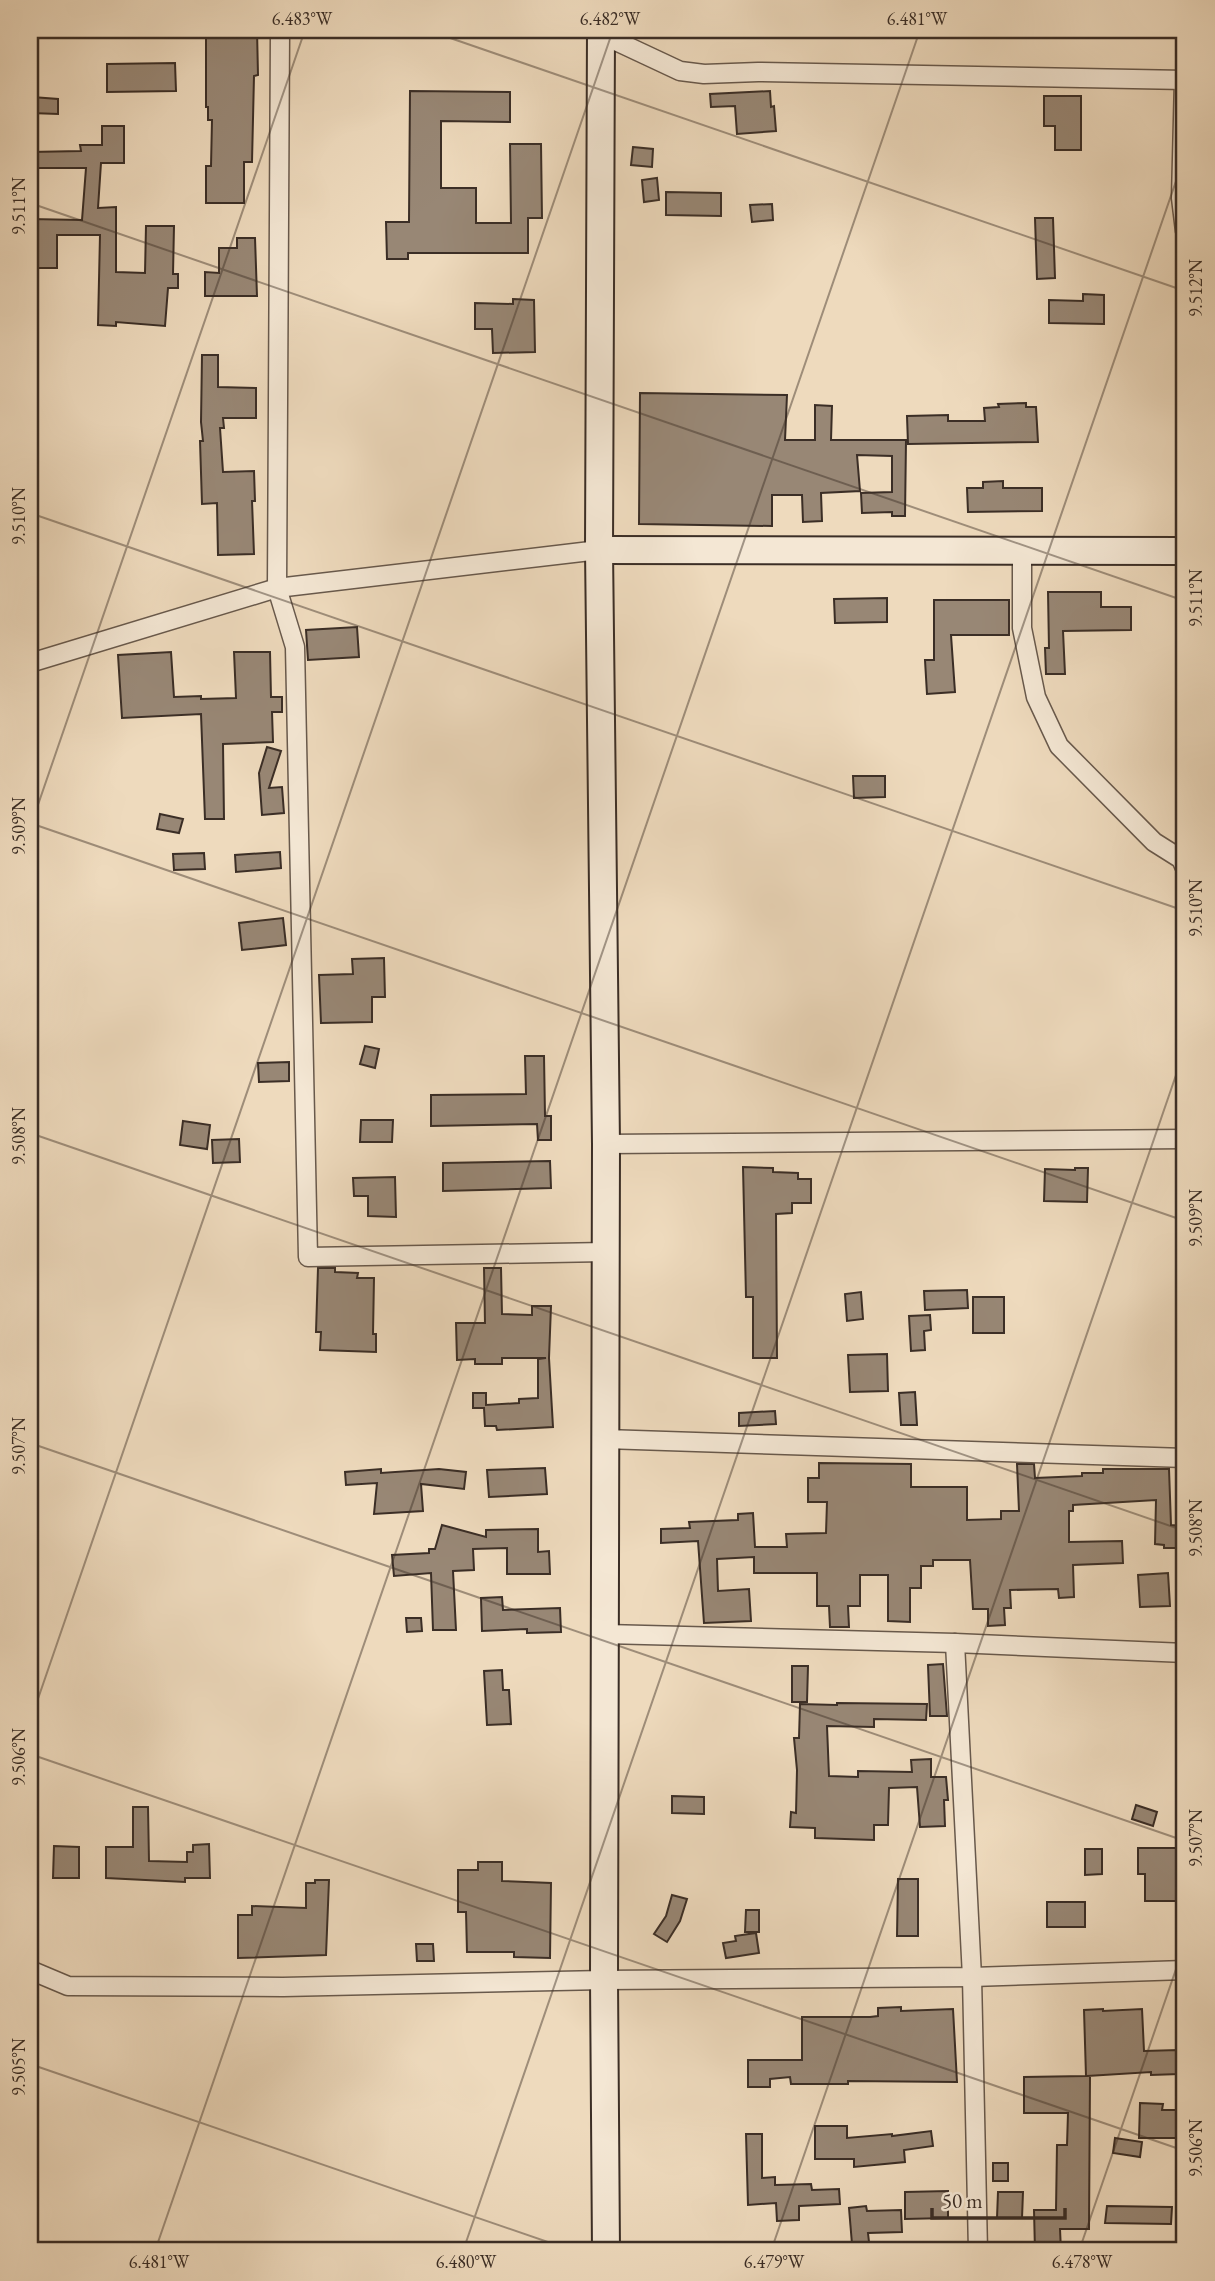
<svg xmlns="http://www.w3.org/2000/svg" width="1215" height="2281" font-family="'EB Garamond',serif">
<style>
.building{fill:#988775;stroke:#3b2e26;stroke-width:2}
.lines{fill:none;stroke-linecap:round;stroke-linejoin:round}
.street-casing{stroke:#68594c;stroke-width:21}
.secondary-casing{stroke:#3b2e26;stroke-width:30}
.street{stroke:#f4e7d4;stroke-width:18}
.secondary{stroke:#f4e7d4;stroke-width:26}
.ticks{fill:none;stroke:#3b2e26;stroke-width:2;stroke-opacity:0.45}
.neatline{fill:none;stroke:#3b2e26;stroke-width:2.5}
.ticks-label{font-size:18px;text-anchor:middle;fill:#3b2e26}
</style>
<rect width="100%" height="100%" fill="#eedabd"/>
<filter id="stains"><feTurbulence type="fractalNoise" baseFrequency=".00286" numOctaves="4"/><feColorMatrix values="0 0 0 0 .2 0 0 0 0 .09 0 0 0 0 .02 0 0 0 .5 -.17"/></filter>
<radialGradient id="worn" r=".72"><stop offset=".6" stop-color="#630" stop-opacity="0"/><stop offset="1" stop-color="#630" stop-opacity=".3"/></radialGradient>
<g class="building">
<polygon points="206,30 257,30 258,75 254,76 252,162 244,162 244,203 206,203 206,166 211,166 212,120 208,120 208,107 206,107"/>
<polygon points="175,63 176,91 107,92 107,64"/>
<polygon points="410,91 510,92 510,122 441,121 441,188 476,188 476,223 511,223 510,144 541,144 542,218 528,218 528,253 408,253 408,259 387,259 386,222 409,222"/>
<polygon points="770,91 771,107 774,106 776,131 737,134 735,106 711,107 710,94"/>
<polygon points="1044,96 1081,96 1081,150 1055,150 1055,126 1044,126"/>
<polygon points="32,97 58,99 58,114 31,113"/>
<polygon points="102,126 124,126 124,163 101,163 98,208 116,207 116,272 145,273 146,226 174,226 173,274 178,274 178,288 168,288 165,326 116,322 116,326 98,325 100,235 57,235 57,268 35,268 35,235 30,235 30,219 82,220 86,168 30,168 30,152 81,151 80,145 102,145"/>
<polygon points="633,147 653,149 652,167 631,165"/>
<polygon points="657,178 659,200 644,202 642,180"/>
<polygon points="666,192 721,193 721,216 666,215"/>
<polygon points="772,204 773,220 752,222 750,205"/>
<polygon points="1035,218 1053,218 1055,278 1037,279"/>
<polygon points="237,238 255,238 257,296 205,296 205,272 219,273 219,248 237,248"/>
<polygon points="1083,294 1104,295 1104,324 1049,323 1049,300 1083,301"/>
<polygon points="513,299 534,300 535,352 493,353 492,329 475,329 475,303 513,304"/>
<polygon points="202,355 218,355 218,387 256,388 256,418 223,418 224,428 220,428 223,472 254,471 255,501 252,501 254,554 218,555 217,503 202,504 200,441 203,441 201,422"/>
<polygon points="640,393 787,395 785,440 815,440 815,405 832,406 831,440 906,440 905,516 892,516 892,512 862,513 861,493 892,492 892,456 857,455 860,491 821,493 822,521 803,522 802,495 772,495 772,526 639,524"/>
<polygon points="1026,403 1026,407 1036,407 1038,442 908,444 907,416 948,415 948,421 985,421 984,408 999,407 998,404"/>
<polygon points="1003,481 1003,488 1042,488 1042,511 968,512 967,488 983,488 983,482"/>
<polygon points="1048,592 1101,592 1101,607 1131,607 1131,630 1063,631 1065,674 1046,674 1045,648 1049,648"/>
<polygon points="887,598 887,622 835,623 834,599"/>
<polygon points="934,600 1009,600 1009,635 951,635 955,692 927,694 925,660 934,660"/>
<polygon points="357,627 359,657 308,660 306,630"/>
<polygon points="171,652 174,697 201,696 201,699 236,698 234,652 270,652 271,697 282,697 282,712 272,712 273,742 223,744 224,819 205,819 201,714 122,718 118,655"/>
<polygon points="267,747 281,751 269,788 282,787 284,813 262,815 259,773"/>
<polygon points="853,776 885,776 885,797 854,798"/>
<polygon points="160,814 183,819 179,833 157,829"/>
<polygon points="280,852 281,868 236,872 235,855"/>
<polygon points="204,853 205,869 174,870 173,854"/>
<polygon points="283,918 286,945 242,950 239,923"/>
<polygon points="384,958 385,997 372,997 372,1022 321,1023 319,975 353,974 352,959"/>
<polygon points="365,1046 379,1049 375,1068 360,1064"/>
<polygon points="525,1056 544,1056 545,1116 551,1116 551,1140 538,1140 537,1124 431,1126 431,1095 526,1094"/>
<polygon points="289,1062 289,1081 259,1082 258,1063"/>
<polygon points="361,1120 393,1120 392,1142 360,1142"/>
<polygon points="183,1121 210,1125 207,1149 180,1145"/>
<polygon points="239,1139 240,1162 213,1163 212,1140"/>
<polygon points="550,1161 551,1188 443,1191 443,1163"/>
<polygon points="743,1167 773,1168 773,1172 798,1173 798,1179 811,1179 811,1203 792,1203 792,1213 776,1214 777,1358 753,1358 753,1297 746,1297"/>
<polygon points="1075,1168 1088,1168 1087,1202 1044,1201 1045,1169 1075,1170"/>
<polygon points="395,1177 396,1217 368,1216 368,1196 354,1196 353,1178"/>
<polygon points="318,1268 335,1268 335,1272 358,1273 357,1278 374,1278 373,1334 376,1334 376,1352 320,1350 321,1332 316,1332"/>
<polygon points="484,1268 501,1268 502,1314 532,1315 532,1306 551,1306 549,1358 553,1427 497,1430 496,1426 485,1426 484,1408 473,1408 473,1393 486,1393 486,1405 519,1403 519,1399 538,1398 538,1359 546,1358 502,1358 502,1364 475,1364 475,1359 457,1360 456,1323 485,1323"/>
<polygon points="967,1290 968,1308 925,1310 924,1291"/>
<polygon points="861,1292 863,1319 847,1321 845,1294"/>
<rect x="973" y="1297" width="31" height="36"/>
<polygon points="930,1315 931,1330 924,1331 925,1350 911,1351 909,1316"/>
<polygon points="887,1354 888,1391 850,1392 848,1355"/>
<polygon points="915,1392 917,1425 901,1425 899,1393"/>
<polygon points="775,1411 776,1424 739,1426 739,1413"/>
<polygon points="819,1463 911,1464 911,1487 967,1487 967,1520 1001,1519 1001,1511 1019,1511 1017,1464 1034,1464 1035,1478 1082,1476 1082,1473 1103,1473 1103,1469 1169,1469 1171,1525 1182,1526 1182,1548 1164,1548 1164,1545 1155,1544 1156,1500 1073,1505 1073,1511 1069,1511 1069,1542 1122,1541 1123,1563 1073,1565 1074,1597 1059,1598 1058,1589 1010,1590 1011,1608 1004,1608 1005,1625 988,1626 988,1609 973,1609 970,1560 933,1560 933,1566 921,1566 921,1588 910,1588 910,1622 888,1621 888,1575 860,1575 860,1606 848,1606 849,1627 830,1627 829,1606 817,1606 817,1573 754,1573 754,1557 717,1559 718,1591 749,1589 751,1621 704,1623 698,1541 661,1543 661,1529 690,1528 689,1522 738,1520 738,1514 753,1513 755,1547 787,1547 786,1534 826,1533 827,1502 808,1502 808,1478 819,1478"/>
<polygon points="545,1468 547,1494 489,1497 487,1470"/>
<polygon points="381,1469 381,1473 439,1469 466,1472 464,1489 421,1484 423,1511 374,1514 377,1483 346,1485 345,1472"/>
<polygon points="442,1525 486,1537 486,1530 538,1529 538,1552 549,1551 550,1574 507,1574 507,1548 473,1549 474,1570 453,1571 456,1630 433,1630 431,1573 394,1576 392,1555 429,1553 429,1549 435,1549"/>
<polygon points="1168,1573 1170,1606 1140,1607 1138,1575"/>
<polygon points="502,1597 503,1610 560,1608 561,1632 527,1633 527,1629 482,1631 481,1598"/>
<polygon points="406,1618 421,1618 422,1631 407,1632"/>
<polygon points="943,1664 947,1716 930,1716 928,1665"/>
<polygon points="792,1666 808,1666 807,1702 792,1702"/>
<polygon points="502,1670 503,1690 509,1690 511,1724 487,1725 484,1671"/>
<polygon points="837,1703 927,1704 926,1720 874,1719 874,1727 827,1726 829,1776 858,1777 858,1771 912,1772 911,1760 931,1759 931,1777 946,1777 948,1800 944,1800 945,1826 920,1827 917,1787 889,1788 888,1825 874,1825 874,1840 815,1838 815,1828 790,1827 791,1812 796,1813 797,1770 794,1738 799,1738 800,1704 837,1705"/>
<polygon points="672,1796 704,1797 704,1814 672,1813"/>
<polygon points="1136,1805 1157,1812 1153,1826 1132,1819"/>
<polygon points="133,1807 148,1807 149,1861 187,1862 187,1852 193,1852 193,1845 209,1844 210,1878 185,1878 185,1882 106,1878 106,1847 133,1847"/>
<polygon points="54,1846 79,1847 79,1878 53,1878"/>
<polygon points="1138,1848 1180,1848 1183,1901 1145,1901 1145,1874 1138,1874"/>
<polygon points="1085,1849 1102,1849 1102,1874 1085,1875"/>
<polygon points="478,1862 502,1862 502,1881 551,1883 550,1958 514,1957 514,1952 467,1952 466,1912 458,1912 458,1870 478,1870"/>
<polygon points="898,1879 918,1879 918,1936 897,1936"/>
<polygon points="315,1880 329,1880 326,1955 238,1958 238,1915 252,1915 252,1906 306,1908 306,1883 315,1883"/>
<polygon points="672,1895 687,1899 680,1921 667,1942 654,1934 666,1916"/>
<rect x="1047" y="1902" width="38" height="25"/>
<polygon points="746,1910 759,1910 759,1932 745,1932"/>
<polygon points="756,1933 759,1953 726,1958 723,1943 736,1941 735,1936"/>
<polygon points="416,1944 433,1944 434,1961 417,1961"/>
<polygon points="901,2007 901,2011 953,2009 957,2082 848,2081 848,2084 791,2084 790,2077 770,2079 770,2087 748,2087 748,2060 802,2060 802,2017 870,2017 878,2016 878,2008"/>
<polygon points="1103,2009 1103,2011 1142,2009 1144,2051 1178,2050 1179,2074 1151,2075 1151,2072 1087,2076 1090,2076 1089,2229 1060,2229 1061,2251 1035,2251 1034,2210 1056,2210 1057,2145 1067,2145 1068,2113 1024,2113 1024,2077 1086,2076 1084,2010"/>
<polygon points="1140,2103 1163,2104 1162,2110 1177,2110 1177,2138 1139,2138"/>
<polygon points="815,2126 847,2126 847,2138 892,2134 892,2136 931,2131 933,2146 904,2150 905,2162 854,2167 854,2159 815,2159"/>
<polygon points="746,2134 762,2134 762,2178 775,2177 775,2185 811,2184 812,2190 839,2189 840,2204 799,2206 799,2220 777,2221 776,2203 748,2205"/>
<polygon points="1115,2138 1142,2142 1140,2157 1113,2153"/>
<rect x="993" y="2163" width="15" height="18"/>
<polygon points="948,2191 948,2218 905,2219 905,2192"/>
<polygon points="998,2192 1023,2192 1022,2218 997,2218"/>
<polygon points="866,2206 867,2211 901,2210 902,2232 868,2233 869,2242 852,2244 849,2208"/>
<polygon points="1107,2206 1172,2207 1171,2224 1105,2223"/>
</g>
<g class="lines">
<defs>
<g id="street">
<polyline points="280,30 277,588 295,647 308,1257 606,1252"/>
<polyline points="601,34 680,71 704,74 758,72 1185,80"/>
<polyline points="1184,80 1181,198 1185,231"/>
<polyline points="1022,550 1022,628 1036,697 1059,746 1154,842 1181,859 1185,868"/>
<polyline points="30,663 277,588 599,550"/>
<polyline points="606,1144 1185,1139"/>
<polyline points="605,1439 1185,1458"/>
<polyline points="605,1634 955,1643 1185,1653"/>
<polyline points="955,1643 972,1977 978,2251"/>
<polyline points="30,1970 68,1986 283,1987 604,1980 972,1977 1185,1970"/>
</g>
<g id="secondary">
<polyline points="601,30 599,550 606,1144 604,1980 606,2251"/>
<polyline points="599,550 1185,551"/>
</g>
</defs>
<use href="#street" class="street-casing"/>
<use href="#secondary" class="secondary-casing"/>
<use href="#street" class="street"/>
<use href="#secondary" class="secondary"/>
</g>
<path class="ticks" d="M427,30l758,261M30,203l1155,398M30,513l1155,398M30,823l1155,398M30,828l275,-798M30,1133l1155,398M30,1443l1155,398M30,1722l583,-1692M30,1754l1155,397M30,2064l544,187M155,2251l765,-2221M463,2251l722,-2096M771,2251l414,-1202M1079,2251l106,-308"/>
<rect width="1215" height="2281" fill="none" stroke="#eedabd" stroke-width="77"/>
<path d="M932 2208v10h133v-10" fill="none" stroke="#3b2e26" stroke-width="3.5"/>
<text x="942" y="2208" font-size="21" fill="#3b2e26" stroke="#f4e7d4" stroke-width="5" paint-order="stroke">50 m</text>
<rect x="38" y="38" width="1138" height="2204" class="neatline"/>
<g class="ticks-label">
<text x="302" y="25">6.483°W</text>
<text x="610" y="25">6.482°W</text>
<text x="917" y="25">6.481°W</text>
<text transform="translate(19 206) rotate(-90)" y="6">9.511°N</text>
<text transform="translate(1196 288) rotate(-90)" y="6">9.512°N</text>
<text transform="translate(19 516) rotate(-90)" y="6">9.510°N</text>
<text transform="translate(1196 598) rotate(-90)" y="6">9.511°N</text>
<text transform="translate(19 826) rotate(-90)" y="6">9.509°N</text>
<text transform="translate(1196 908) rotate(-90)" y="6">9.510°N</text>
<text transform="translate(19 1136) rotate(-90)" y="6">9.508°N</text>
<text transform="translate(1196 1218) rotate(-90)" y="6">9.509°N</text>
<text transform="translate(19 1446) rotate(-90)" y="6">9.507°N</text>
<text transform="translate(1196 1528) rotate(-90)" y="6">9.508°N</text>
<text transform="translate(19 1757) rotate(-90)" y="6">9.506°N</text>
<text transform="translate(1196 1838) rotate(-90)" y="6">9.507°N</text>
<text transform="translate(19 2067) rotate(-90)" y="6">9.505°N</text>
<text transform="translate(1196 2148) rotate(-90)" y="6">9.506°N</text>
<text x="159" y="2268">6.481°W</text>
<text x="466" y="2268">6.480°W</text>
<text x="774" y="2268">6.479°W</text>
<text x="1082" y="2268">6.478°W</text>
</g>
<rect width="100%" height="100%" filter="url(#stains)"/>
<rect width="100%" height="100%" fill="url(#worn)"/>
</svg>
